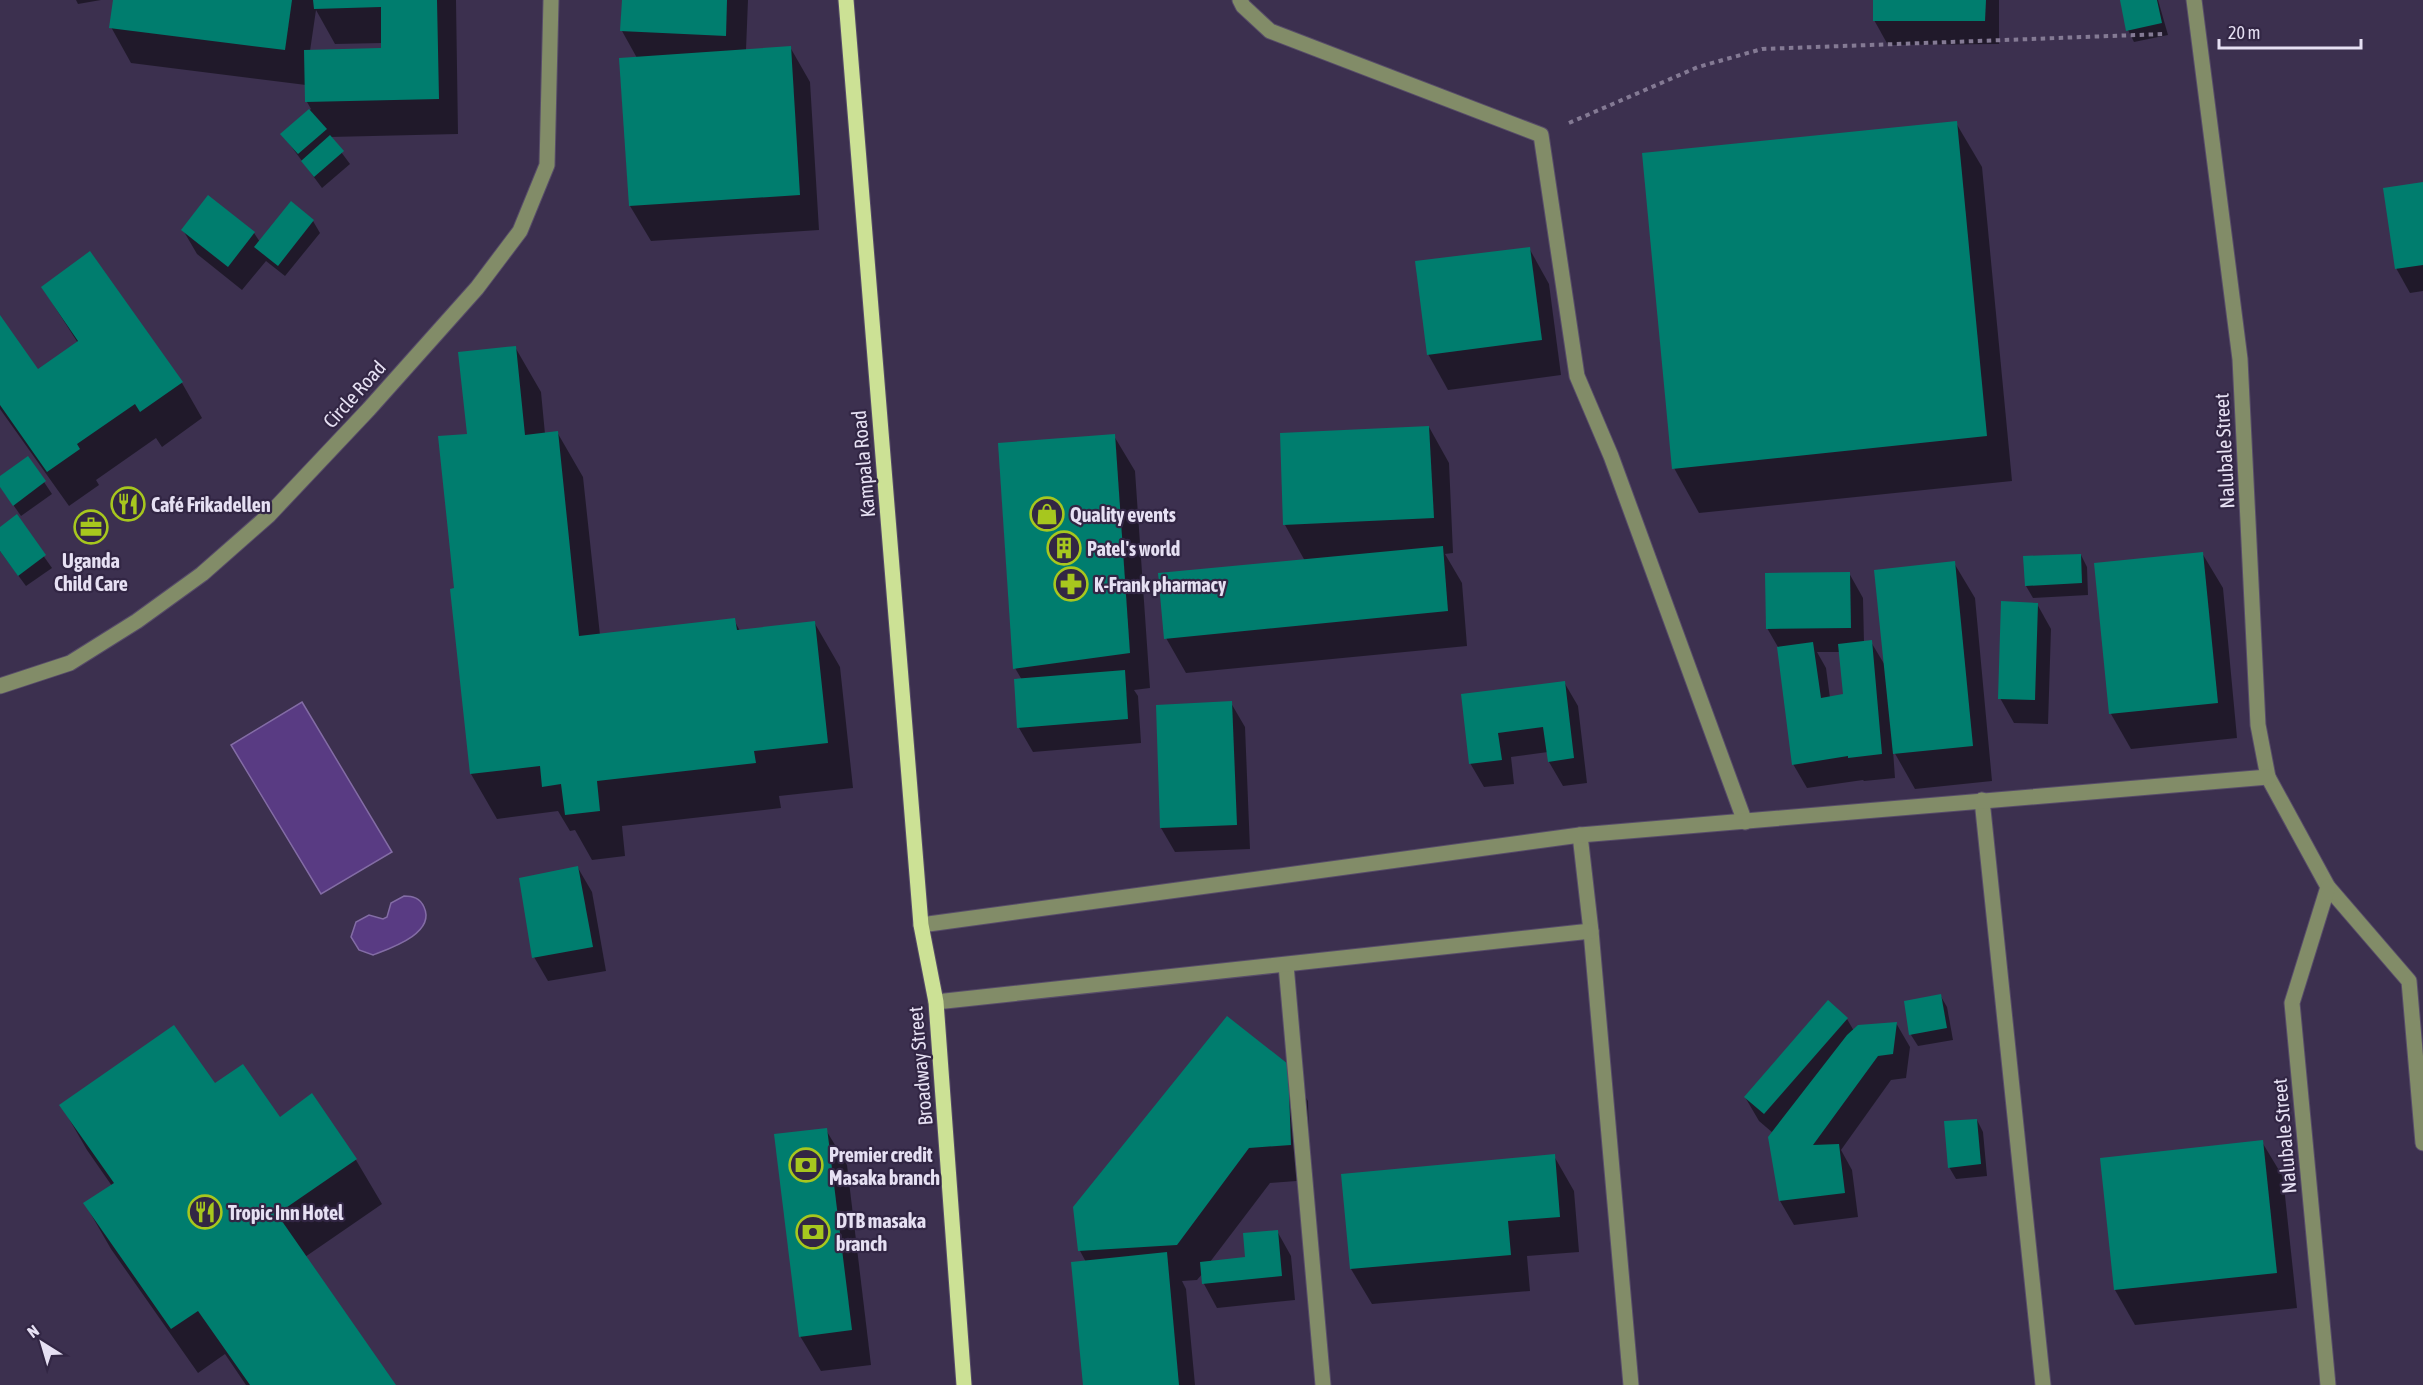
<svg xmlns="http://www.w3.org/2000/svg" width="2423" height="1385" font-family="'Asap Condensed',sans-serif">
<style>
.water{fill:#593b83;stroke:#836ca5;stroke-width:1.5}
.shadow{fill:#0007;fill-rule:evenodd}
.building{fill:#007d6e}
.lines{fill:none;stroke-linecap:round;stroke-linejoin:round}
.minor-casing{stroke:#574c69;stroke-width:17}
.major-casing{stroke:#574c69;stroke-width:17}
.path{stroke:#847a94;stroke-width:4;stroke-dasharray:4.5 4.5;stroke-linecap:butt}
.minor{stroke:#828c68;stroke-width:15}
.major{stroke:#cce195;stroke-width:15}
.labels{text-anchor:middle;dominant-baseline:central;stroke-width:4.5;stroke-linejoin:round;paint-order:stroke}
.street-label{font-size:20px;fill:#e6e0f3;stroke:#322644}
.poi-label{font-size:20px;font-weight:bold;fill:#e6e0f3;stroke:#322644;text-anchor:start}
</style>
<rect width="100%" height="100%" fill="#3c304f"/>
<g class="water">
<polygon points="302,702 392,852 321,894 231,745"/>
<path d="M404,896c9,0 16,2 20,11 12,26 -33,41 -51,48l-14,-5 -8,-13 5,-15 13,-7 14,4 4,-2 4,-14z"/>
</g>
<g class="shadow">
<polygon points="76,0 101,0 78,4"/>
<path d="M115,0h341l2,134 -128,3 20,27 -28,24 -40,-54 29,-25 -4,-7 -1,-17 -175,-22 -20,-36zM316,10l19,34 48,-1v6l-73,2z"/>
<polygon points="623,0 748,0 746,50 790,47 810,82 819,230 651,241 630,206 637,58 622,31"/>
<polygon points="1874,0 1999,0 1999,44 1888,45 1874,20"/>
<polygon points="2122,0 2158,0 2168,35 2134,42 2128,30"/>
<polygon points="1956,123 1982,167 2012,481 1699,513 1674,468"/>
<polygon points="2423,184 2423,291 2410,293 2396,268"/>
<polygon points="209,197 254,233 260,242 291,204 313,221 320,233 285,276 266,261 242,290 197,254 183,230"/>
<polygon points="1529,248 1549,284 1561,375 1448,390 1428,354"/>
<polygon points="90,253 182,383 202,418 162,447 156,438 96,480 99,485 69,506 0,409 0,318 38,371 78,343 42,287"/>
<polygon points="515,347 541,392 545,434 557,432 583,477 600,635 734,620 740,631 814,622 840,667 853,788 779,796 781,808 622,826 625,856 592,860 575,830 570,831 558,811 497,819 471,774 451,590 456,589 468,435"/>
<polygon points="1429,427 1449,463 1453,553 1445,554 1462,583 1467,646 1186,673 1166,638 1305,561 1285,525"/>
<polygon points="1114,436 1135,471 1150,688 1134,690 1138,696 1141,743 1033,752 1019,728 1016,681 1022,680 1015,668"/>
<polygon points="28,458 52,494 21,516 0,486 0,478"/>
<polygon points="16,517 52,568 26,586 0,551 0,528"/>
<polygon points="2202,553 2223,588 2237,738 2131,749 2111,714"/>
<polygon points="2081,555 2087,567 2088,595 2033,598 2026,586"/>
<path d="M1954,563l21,35 17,183 -77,8 -22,-39 2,28 -31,3 -1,-1 -56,8 -14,-24 -15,-117 -11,-19 82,-55 14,25 1,45 7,-1 15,25zM1817,652h23l4,43 -14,3 -4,-30z"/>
<polygon points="2037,604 2051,629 2048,724 2014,723 2000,698"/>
<polygon points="1564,682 1578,706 1587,783 1563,786 1549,762 1548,752 1511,757 1514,784 1484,787 1470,763 1462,695"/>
<polygon points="1231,703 1245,727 1250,849 1175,852 1161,828"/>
<polygon points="578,868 592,892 606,971 548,981 534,957"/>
<polygon points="1940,995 1947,1007 1953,1040 1918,1046 1911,1035"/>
<polygon points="1847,1019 1854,1031 1896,1023 1910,1047 1906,1078 1891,1080 1841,1150 1852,1170 1858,1217 1794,1225 1780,1201 1769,1137 1773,1133 1759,1121 1745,1097"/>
<polygon points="1287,1065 1308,1101 1310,1180 1270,1183 1210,1262 1247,1259 1277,1231 1291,1256 1295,1300 1217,1308 1204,1284 1203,1273 1197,1280 1182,1281 1186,1289 1195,1385 1084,1385 1086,1262 1080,1251 1075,1207"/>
<polygon points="215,1086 356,1160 382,1204 305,1257 394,1385 246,1385 225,1354 198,1373 111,1249 85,1204 112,1186 87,1150 61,1105"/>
<polygon points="1977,1120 1983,1132 1987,1176 1956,1179 1949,1167"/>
<polygon points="826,1130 847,1165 871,1365 821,1371 800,1336"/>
<polygon points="2262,1142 2283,1177 2297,1308 2135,1325 2115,1290"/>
<polygon points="1554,1156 1574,1191 1579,1252 1527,1256 1530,1291 1372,1304 1351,1269 1343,1176"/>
</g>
<g class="building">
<polygon points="113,0 292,0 285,50 109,28"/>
<polygon points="313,0 437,0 439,99 305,102 304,50 381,48 381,7 314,9"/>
<polygon points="622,0 727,0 726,36 620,31"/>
<polygon points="1873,0 1986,0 1985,21 1873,21"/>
<polygon points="2120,0 2157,0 2162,23 2126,31"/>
<polygon points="791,46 800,195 629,206 619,58"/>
<polygon points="309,109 327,129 298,154 280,134"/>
<polygon points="1957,121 1987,436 1672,469 1642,153"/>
<polygon points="330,135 344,151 314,177 301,161"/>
<polygon points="2423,182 2423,265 2395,269 2383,188"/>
<polygon points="208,195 255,232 228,267 181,230"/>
<polygon points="291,201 314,220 278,266 254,247"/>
<polygon points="1530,247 1542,340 1427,355 1415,261"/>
<polygon points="90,251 183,382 140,412 135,404 77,444 80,449 47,472 0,405 0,315 38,369 78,341 41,287"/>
<polygon points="516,346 525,435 558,431 579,636 735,618 737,630 815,621 828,743 754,751 756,763 597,781 600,811 565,815 561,784 542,787 540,766 470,774 450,589 454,588 438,436 467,434 458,352"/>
<polygon points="1429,426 1434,518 1283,525 1280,433"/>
<polygon points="1115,434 1130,653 1013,669 998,443"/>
<polygon points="28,456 46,481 13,506 0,487 0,476"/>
<polygon points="17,514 46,555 18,576 0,551 0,527"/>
<polygon points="1443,546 1448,611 1164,639 1158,573"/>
<polygon points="2203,552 2218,703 2109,714 2094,563"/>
<polygon points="2081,554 2082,583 2025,586 2023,556"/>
<polygon points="1955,561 1973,746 1893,754 1874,570"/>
<polygon points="1850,572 1851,628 1766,629 1765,573"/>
<polygon points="2001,601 2038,603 2035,700 1998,699"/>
<polygon points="1872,640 1882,754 1848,758 1848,756 1792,765 1777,647 1813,642 1821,698 1843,694 1838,644"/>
<polygon points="1125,670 1128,719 1017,728 1014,679"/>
<polygon points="1565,681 1574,758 1548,762 1543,727 1498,733 1502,760 1469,764 1461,694"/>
<polygon points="1232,701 1237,825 1160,828 1156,705"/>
<polygon points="578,866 593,947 532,958 519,878"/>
<polygon points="1941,994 1947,1028 1909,1035 1904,1001"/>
<polygon points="1828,1000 1848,1018 1764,1114 1744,1097"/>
<polygon points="1227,1016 1288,1064 1291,1145 1249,1148 1177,1245 1078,1251 1073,1207"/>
<polygon points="1897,1022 1893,1054 1878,1056 1813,1145 1839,1144 1845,1193 1779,1201 1768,1137 1847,1035 1858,1025"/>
<polygon points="174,1025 215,1083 243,1064 280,1117 312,1093 357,1159 277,1214 396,1385 250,1385 198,1311 171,1329 83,1203 114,1183 59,1105"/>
<polygon points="1977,1119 1981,1164 1948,1168 1944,1121"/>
<polygon points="827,1128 852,1330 799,1337 774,1134"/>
<polygon points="2263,1140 2277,1273 2114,1290 2100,1158"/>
<polygon points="1555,1154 1560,1217 1508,1221 1511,1255 1350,1269 1341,1174"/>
<polygon points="1278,1230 1282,1276 1202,1284 1200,1262 1245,1257 1243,1233"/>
<polygon points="1167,1252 1179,1385 1083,1385 1071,1262"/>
</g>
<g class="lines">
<defs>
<g id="minor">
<polyline points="1240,0 1243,6 1270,31 1541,135 1577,376 1611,456 1745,822"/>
<polyline points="2194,0 2240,359 2258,725 2268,777 2328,887 2409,981 2423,1143"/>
<polyline points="0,686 70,663 137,621 202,574 269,515 369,409 477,288 520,231 547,165 551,0"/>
<polyline points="1982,800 2043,1385"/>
<polyline points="1580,835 1591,931 1631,1385"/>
<polyline points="2328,887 2292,1003 2328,1385"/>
<polyline points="921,925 1580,835 2268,777"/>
<polyline points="1286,965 1323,1385"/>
<polyline points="936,1002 1591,931"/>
</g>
<polyline id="major" points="846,0 921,925 936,1002 964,1385"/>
</defs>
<use href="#minor" class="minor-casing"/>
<use href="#major" class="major-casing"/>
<polyline class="path" points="1569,123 1698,67 1762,49 2165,34"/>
<use href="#minor" class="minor"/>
<use href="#major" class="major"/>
</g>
<defs>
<symbol id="restaurant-ring" viewBox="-11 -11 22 22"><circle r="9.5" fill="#322644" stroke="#a7c71e" stroke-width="1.5"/><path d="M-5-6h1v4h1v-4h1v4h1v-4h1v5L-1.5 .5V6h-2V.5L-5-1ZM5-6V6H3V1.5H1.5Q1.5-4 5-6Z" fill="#a7c71e"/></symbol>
<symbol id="shop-ring" viewBox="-11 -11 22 22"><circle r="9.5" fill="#322644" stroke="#a7c71e" stroke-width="1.5"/><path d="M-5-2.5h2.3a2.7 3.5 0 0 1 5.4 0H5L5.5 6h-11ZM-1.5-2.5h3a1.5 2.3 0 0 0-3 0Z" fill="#a7c71e"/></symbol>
<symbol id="office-ring" viewBox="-11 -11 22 22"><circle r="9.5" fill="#322644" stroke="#a7c71e" stroke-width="1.5"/><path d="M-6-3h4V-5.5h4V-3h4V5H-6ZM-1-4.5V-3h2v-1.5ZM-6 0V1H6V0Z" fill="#a7c71e"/></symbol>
<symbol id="building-ring" viewBox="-11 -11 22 22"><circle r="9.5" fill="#322644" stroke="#a7c71e" stroke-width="1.5"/><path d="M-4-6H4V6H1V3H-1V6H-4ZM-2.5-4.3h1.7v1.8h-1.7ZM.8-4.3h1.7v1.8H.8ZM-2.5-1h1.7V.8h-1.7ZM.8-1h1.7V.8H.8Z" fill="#a7c71e"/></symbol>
<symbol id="pharmacy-ring" viewBox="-11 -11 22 22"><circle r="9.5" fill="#322644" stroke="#a7c71e" stroke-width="1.5"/><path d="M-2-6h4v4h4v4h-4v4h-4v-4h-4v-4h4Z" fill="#a7c71e"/></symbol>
<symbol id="bank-ring" viewBox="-11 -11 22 22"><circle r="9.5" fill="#322644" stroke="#a7c71e" stroke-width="1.5"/><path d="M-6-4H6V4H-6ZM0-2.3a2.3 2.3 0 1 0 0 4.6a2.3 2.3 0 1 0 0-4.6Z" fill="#a7c71e"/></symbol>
</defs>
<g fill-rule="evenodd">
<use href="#restaurant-ring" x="109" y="485" width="38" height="38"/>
<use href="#shop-ring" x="1028" y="495" width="38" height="38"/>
<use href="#office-ring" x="72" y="508" width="38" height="38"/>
<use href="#building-ring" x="1045" y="529" width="38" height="38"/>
<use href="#pharmacy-ring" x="1052" y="565" width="38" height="38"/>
<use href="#bank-ring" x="787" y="1146" width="38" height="38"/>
<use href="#restaurant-ring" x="186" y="1193" width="38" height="38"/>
<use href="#bank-ring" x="794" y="1213" width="38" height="38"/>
</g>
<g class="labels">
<g class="street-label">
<text transform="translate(354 394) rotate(-48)">Circle Road</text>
<text transform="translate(2224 451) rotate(-93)">Nalubale Street</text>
<text transform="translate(863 464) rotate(-95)">Kampala Road</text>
<text transform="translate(920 1066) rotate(-95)">Broadway Street</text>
<text transform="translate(2284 1136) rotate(-95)">Nalubale Street</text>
</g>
<g class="poi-label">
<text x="151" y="504">Café Frikadellen</text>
<text x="1070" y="514">Quality events</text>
<text x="1087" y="548">Patel's world</text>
<text x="91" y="560" text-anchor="middle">Uganda<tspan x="91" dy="23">Child Care</tspan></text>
<text x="1094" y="584">K-Frank pharmacy</text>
<text x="829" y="1154">Premier credit<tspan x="829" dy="23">Masaka branch</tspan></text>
<text x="228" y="1212">Tropic Inn Hotel</text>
<text x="836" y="1220">DTB masaka<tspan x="836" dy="23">branch</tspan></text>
</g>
</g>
<g transform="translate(42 1343) rotate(323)" stroke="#322644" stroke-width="4.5" paint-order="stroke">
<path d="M0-4.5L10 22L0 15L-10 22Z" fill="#e6e0f3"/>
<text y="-9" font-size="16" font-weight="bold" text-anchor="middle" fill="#e6e0f3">N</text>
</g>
<path d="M2219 39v9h142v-9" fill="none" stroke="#e6e0f3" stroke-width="3"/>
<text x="2228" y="39" font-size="18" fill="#e6e0f3" stroke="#322644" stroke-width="4.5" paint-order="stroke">20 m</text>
</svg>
